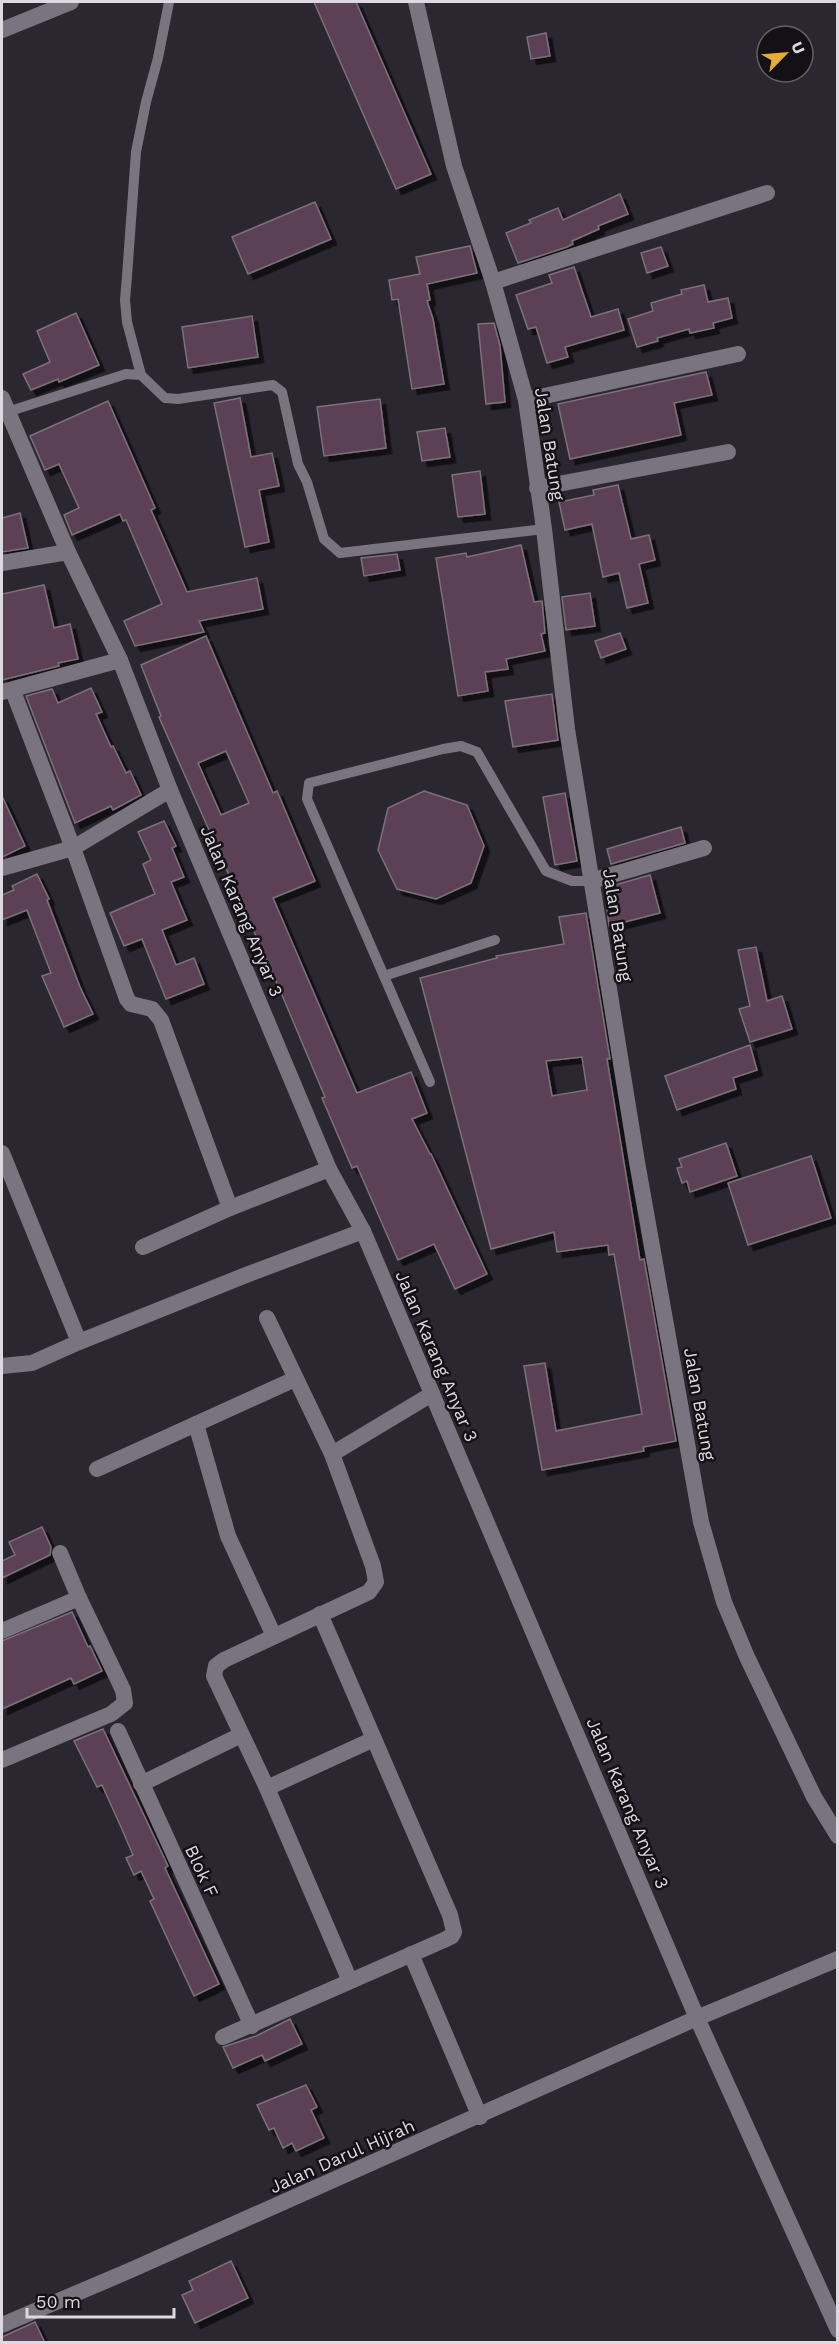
<svg xmlns="http://www.w3.org/2000/svg" width="839" height="2344" font-family="'Work Sans',sans-serif">
<style>
.building{fill:#5b3f57;stroke:#7b7179;stroke-width:1.5;fill-rule:evenodd;filter:url(#shadow)}
.lines{fill:none;stroke-linecap:round;stroke-linejoin:round}
.service{stroke:#79747f;stroke-width:10}
.minor{stroke:#79747f;stroke-width:16}
.tertiary{stroke:#79747f;stroke-width:16}
.labels{text-anchor:middle;dominant-baseline:central;stroke-width:5;stroke-linejoin:round;paint-order:stroke}
.street-label{font-size:18px;fill:#dcdae0;stroke:#131115}
</style>
<defs>
<filter id="shadow"><feDropShadow dx="5.5" dy="5.5" stdDeviation="0" flood-color="#0009"/></filter>
</defs>
<rect width="100%" height="100%" fill="#2b2730"/>
<g class="building">
<polygon points="314,2 356,2 431,174 396,189"/>
<polygon points="546,33 550,56 531,59 527,37"/>
<polygon points="620,194 628,214 598,226 599,229 572,241 573,244 567,247 518,263 506,233 531,223 529,220 558,208 563,220"/>
<polygon points="315,202 331,239 248,274 232,237"/>
<polygon points="470,246 477,273 427,284 430,300 427,301 433,319 444,384 412,389 398,299 392,300 389,280 420,274 416,257"/>
<polygon points="661,247 668,266 647,273 641,253"/>
<polygon points="574,267 591,317 618,309 624,330 565,347 568,357 547,363 536,327 528,329 516,295 552,283 549,275"/>
<polygon points="704,285 708,302 728,298 732,318 713,323 714,328 690,333 689,329 657,338 658,341 637,347 628,319 653,311 651,303 682,294 681,290"/>
<polygon points="76,313 99,365 59,382 58,379 31,390 23,374 50,362 37,331"/>
<polygon points="252,316 258,357 188,368 182,327"/>
<polygon points="494,323 500,346 505,402 486,404 478,324"/>
<polygon points="706,372 712,395 674,403 681,435 570,459 558,404"/>
<polygon points="240,398 251,457 272,453 279,486 259,490 269,542 245,547 214,403"/>
<polygon points="380,399 386,448 324,456 317,407"/>
<polygon points="108,401 155,508 151,510 187,592 257,578 263,609 199,621 204,632 135,646 124,621 162,604 126,520 123,521 120,514 72,535 64,515 79,508 59,464 45,470 30,436"/>
<polygon points="445,428 450,457 422,461 417,432"/>
<polygon points="480,471 485,514 458,517 452,475"/>
<polygon points="618,485 631,539 649,535 655,560 639,564 648,603 627,608 619,573 603,577 592,524 565,530 559,502 594,495 593,490"/>
<polygon points="20,513 28,548 2,552 2,518"/>
<polygon points="521,545 534,602 542,601 545,633 541,634 545,651 506,659 508,669 485,672 488,691 458,696 436,558 466,553 467,557"/>
<polygon points="397,554 400,570 364,576 361,558"/>
<polygon points="44,585 54,628 70,624 78,659 58,663 59,666 2,680 2,594"/>
<polygon points="590,593 595,626 566,630 562,597"/>
<polygon points="620,633 626,649 601,658 595,641"/>
<path d="M206,636l67,157 4,-2 38,90 -42,17 84,195 54,-21 16,41 -15,6 18,35h1l56,120 -32,15 -21,-45 -36,16 -41,-94 -5,2 -30,-70 3,-1 -43,-102 -123,-278 2,-1 -20,-51zM226,751l23,52 -28,12 -23,-52z"/>
<polygon points="91,688 102,712 96,714 111,747 113,746 126,773 130,771 141,795 113,810 111,806 75,823 26,696 52,689 58,703"/>
<polygon points="552,694 558,740 513,747 505,701"/>
<polygon points="424,791 467,805 484,846 471,883 436,899 397,889 378,850 388,808"/>
<polygon points="565,793 577,861 555,865 543,797"/>
<polygon points="2,796 25,846 2,857"/>
<polygon points="164,821 176,846 172,848 184,877 171,882 187,920 162,930 176,965 194,958 204,984 166,999 142,939 124,946 110,913 155,894 143,864 151,860 138,832"/>
<polygon points="681,827 685,843 611,864 607,849"/>
<polygon points="37,874 49,899 47,900 80,987 93,1014 64,1027 42,976 51,973 27,910 2,920 2,895 14,890 12,886"/>
<polygon points="650,875 660,913 609,926 607,909 613,908 608,887"/>
<path d="M586,913l24,146h-3l33,201 4,-1 32,182 -33,6 1,4 -102,19 -18,-104 21,-3 11,68 86,-17 -28,-160 -5,1 -1,-10 -51,7 -3,-20 -63,17 -71,-271 77,-20 -1,-2 68,-12 -5,-27zM582,1057l5,33 -35,6 -6,-35z"/>
<polygon points="756,947 767,1001 782,996 792,1029 750,1042 739,1009 750,1006 738,950"/>
<polygon points="750,1045 757,1070 733,1078 736,1089 677,1110 665,1076"/>
<polygon points="726,1143 737,1176 690,1192 687,1181 682,1183 677,1168 682,1167 679,1159"/>
<polygon points="811,1156 831,1218 748,1245 728,1183"/>
<polygon points="42,1527 51,1547 50,1555 2,1578 2,1561 15,1555 9,1542"/>
<polygon points="72,1612 88,1647 90,1646 102,1671 74,1684 71,1678 2,1709 2,1641"/>
<polygon points="103,1729 168,1866 165,1868 219,1984 194,1996 150,1901 154,1899 141,1871 134,1875 126,1858 133,1855 121,1827 102,1785 97,1787 74,1741"/>
<polygon points="290,2019 302,2044 265,2061 262,2055 233,2068 223,2047 256,2036"/>
<polygon points="306,2085 317,2107 311,2110 324,2138 296,2151 292,2143 283,2148 274,2128 269,2130 257,2105"/>
<polygon points="231,2261 248,2298 195,2323 182,2295 193,2290 189,2281"/>
<polygon points="35,2322 45,2343 2,2343 2,2337"/>
</g>
<g class="lines">
<g class="service">
<polyline points="141,375 127,322 125,300 127,276 136,152 146,102 158,58 169,2"/>
<polyline points="7,412 126,374 141,375 165,398 178,399 273,385 282,392 298,464 307,482 324,539 340,553 544,529"/>
<polyline points="384,976 495,940"/>
<polyline points="430,1082 307,799 309,783 443,749 461,746 477,752 546,871 572,881 591,881"/>
</g>
<g class="minor">
<polyline points="416,2 454,166 493,282 526,400 544,529 567,729 637,1162 701,1522 724,1602 747,1657 814,1797 838,1836"/>
<polyline points="2,30 71,2"/>
<polyline points="493,282 767,193"/>
<polyline points="2,398 68,552 120,660 170,790 329,1169 363,1231 697,2018 838,1959"/>
<polyline points="526,400 738,354"/>
<polyline points="537,488 728,452"/>
<polyline points="2,563 68,552"/>
<polyline points="13,691 73,848 127,999 131,1004 152,1009 161,1020 230,1208"/>
<polyline points="2,692 120,660"/>
<polyline points="2,868 73,848 170,790"/>
<polyline points="591,881 704,848"/>
<polyline points="2,1153 79,1342"/>
<polyline points="143,1247 230,1208 329,1169"/>
<polyline points="267,1318 332,1454 373,1566 376,1582 369,1592 224,1660 216,1666 214,1676 267,1788 350,1981"/>
<polyline points="2,1366 32,1363 79,1342 246,1275 363,1231"/>
<polyline points="196,1424 228,1536 274,1636"/>
<polyline points="332,1454 432,1394"/>
<polyline points="97,1469 295,1379"/>
<polyline points="2,1631 79,1598"/>
<polyline points="118,1731 252,2026"/>
<polyline points="2,1760 111,1714 125,1703 123,1690 79,1598 60,1553"/>
<polyline points="141,1784 241,1735"/>
<polyline points="267,1788 374,1739"/>
<polyline points="411,1954 480,2117"/>
<polyline points="223,2037 444,1940 452,1936 454,1932 450,1915 320,1614"/>
</g>
<polyline class="tertiary" points="2,2325 131,2270 697,2018 838,2330"/>
</g>
<g class="labels">
<g class="street-label">
<text transform="translate(550 444) rotate(81)">Jalan Batung</text>
<text transform="translate(242 911) rotate(67)">Jalan Karang Anyar 3</text>
<text transform="translate(618 925) rotate(81)">Jalan Batung</text>
<text transform="translate(437 1356) rotate(67)">Jalan Karang Anyar 3</text>
<text transform="translate(700 1404) rotate(80)">Jalan Batung</text>
<text transform="translate(628 1803) rotate(67)">Jalan Karang Anyar 3</text>
<text transform="translate(202 1871) rotate(65)">Blok F</text>
<text transform="translate(342 2156) rotate(-24)">Jalan Darul Hijrah</text>
</g>
</g>
<rect width="839" height="2344" fill="none" stroke="#dcdae0" stroke-width="6"/>
<g transform="translate(785 54) rotate(65)"><circle r="28" fill="#131115" stroke="#636166" stroke-width="1.5"/>
<path d="M0-4.5L10 22L0 15L-10 22Z" fill="#e8ab37"/>
<text y="-9" font-size="16" font-weight="bold" text-anchor="middle" fill="#dcdae0">U</text>
</g>
<path d="M27 2308v9h147v-9" fill="none" stroke="#dcdae0" stroke-width="3"/>
<text x="36" y="2308" font-size="18" fill="#dcdae0" stroke="#131115" stroke-width="4.5" paint-order="stroke">50 m</text>
</svg>
